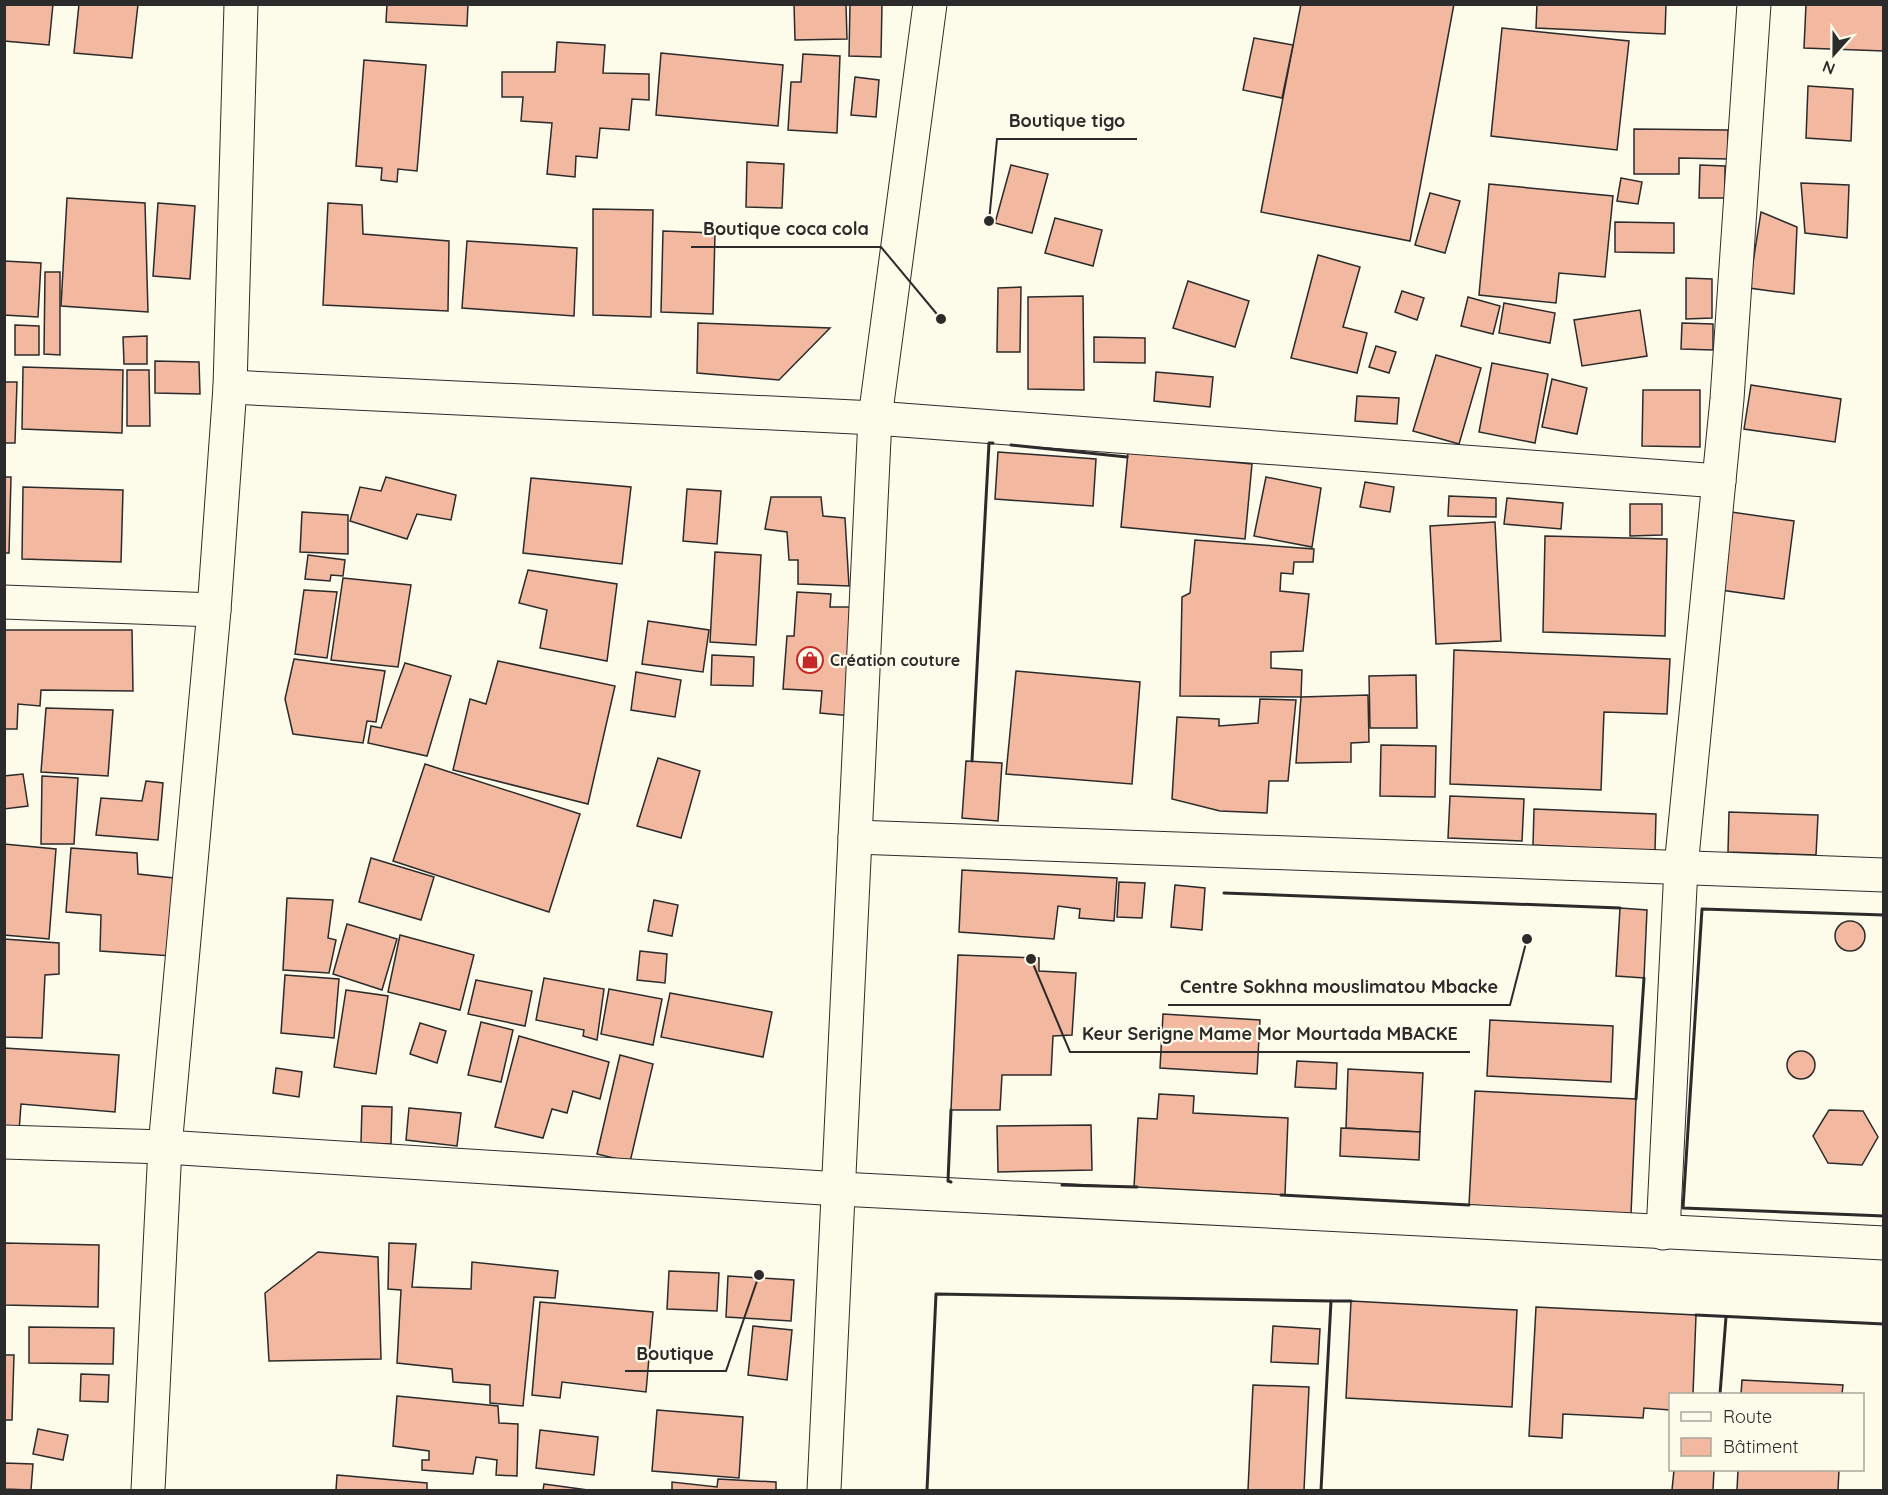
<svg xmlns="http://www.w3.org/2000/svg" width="1888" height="1495" font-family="Quicksand,sans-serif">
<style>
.building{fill:#f2b8a0;stroke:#2b2b2b;stroke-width:1.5}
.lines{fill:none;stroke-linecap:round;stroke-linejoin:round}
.minor-casing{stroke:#2b2b2b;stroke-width:35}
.minor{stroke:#fdfbea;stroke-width:33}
.wall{stroke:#2b2b2b;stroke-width:3}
.labels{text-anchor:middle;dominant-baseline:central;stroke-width:4.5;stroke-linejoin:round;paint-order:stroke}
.poi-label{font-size:16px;font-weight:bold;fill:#2b2b2b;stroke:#fdfbea;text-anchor:start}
.leader{fill:none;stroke:#2b2b2b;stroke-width:2}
.callout-dot{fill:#2b2b2b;stroke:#fdfbea;stroke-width:2}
.callout-label{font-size:18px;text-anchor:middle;font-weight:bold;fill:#2b2b2b;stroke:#fdfbea;stroke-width:4.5;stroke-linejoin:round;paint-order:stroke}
</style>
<rect width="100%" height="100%" fill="#fdfbea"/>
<g class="building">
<polygon points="4,4 53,4 49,45 4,41"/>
<polygon points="79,4 138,4 132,58 74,53"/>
<polygon points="387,4 468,4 467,26 386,22"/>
<polygon points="794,4 846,4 847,39 795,40"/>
<polygon points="850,4 882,4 881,57 849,56"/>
<polygon points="1301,4 1454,4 1410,241 1261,212"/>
<polygon points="1537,4 1666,4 1665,34 1536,28"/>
<polygon points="1806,4 1884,4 1884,51 1804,48"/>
<polygon points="1502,28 1629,41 1617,150 1491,136"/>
<polygon points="1254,38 1293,45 1282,98 1243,90"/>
<polygon points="557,42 605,45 603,73 649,74 649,100 632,99 629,130 600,128 597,158 576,156 575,177 547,174 552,123 521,121 523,97 502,97 502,72 555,72"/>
<polygon points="661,53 783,65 778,126 656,115"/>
<polygon points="803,54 840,56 837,133 788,130 791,82 801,82"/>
<polygon points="364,60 426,65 417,171 398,169 397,182 381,180 382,168 356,166"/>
<polygon points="855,77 879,80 876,117 851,115"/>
<polygon points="1808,86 1853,89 1851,141 1806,138"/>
<polygon points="1634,129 1728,130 1728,159 1679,158 1679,174 1634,174"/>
<polygon points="747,162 784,164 782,208 746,207"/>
<polygon points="1011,165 1048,174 1032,233 995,223"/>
<polygon points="1700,165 1725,166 1725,198 1699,198"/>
<polygon points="1621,178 1642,182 1638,204 1617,201"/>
<polygon points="1801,183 1849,185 1847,238 1805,233"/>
<polygon points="1489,184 1613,196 1605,277 1559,273 1556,303 1479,295"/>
<polygon points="1430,193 1460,201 1445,253 1415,245"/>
<polygon points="67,198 145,203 148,312 61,306"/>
<polygon points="158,203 195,206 190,279 153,276"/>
<polygon points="328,203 362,205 363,234 449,241 448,311 323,305"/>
<polygon points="593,209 653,210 651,317 593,315"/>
<polygon points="1761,212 1797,227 1794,294 1749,288"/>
<polygon points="1055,218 1102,230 1093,266 1045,253"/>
<polygon points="1615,222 1674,223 1674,253 1615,252"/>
<polygon points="663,231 715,233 713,314 661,312"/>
<polygon points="467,241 577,248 574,316 462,308"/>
<polygon points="1318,255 1360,267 1343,327 1367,333 1357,373 1291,358"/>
<polygon points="4,261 41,263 38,317 4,315"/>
<polygon points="45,272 60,272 60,355 44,354"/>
<polygon points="1686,278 1712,279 1712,318 1686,319"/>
<polygon points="1188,281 1249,301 1235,347 1173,328"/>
<polygon points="1021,287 1020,352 997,352 998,288"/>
<polygon points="1402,291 1424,298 1417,320 1395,312"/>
<polygon points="1083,296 1084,390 1028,389 1028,297"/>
<polygon points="1468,297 1500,306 1493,334 1461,326"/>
<polygon points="1504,303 1555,313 1550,343 1499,333"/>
<polygon points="1640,310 1647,356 1582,366 1574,320"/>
<polygon points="698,323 830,328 779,380 697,373"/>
<polygon points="1682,323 1713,324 1713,350 1681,349"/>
<polygon points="15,325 39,326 39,355 15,355"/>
<polygon points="147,336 147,364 124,364 123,337"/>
<polygon points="1094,337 1145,338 1145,363 1094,362"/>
<polygon points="1376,346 1396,352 1389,373 1369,367"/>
<polygon points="1436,355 1481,368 1459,444 1413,431"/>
<polygon points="155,361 199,362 200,394 155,393"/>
<polygon points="1492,363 1548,374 1535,443 1479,432"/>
<polygon points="23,367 123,370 122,433 22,429"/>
<polygon points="127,370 149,370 150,426 127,426"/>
<polygon points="1156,372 1213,377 1210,407 1154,401"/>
<polygon points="1552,379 1587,388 1577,434 1542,427"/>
<polygon points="4,382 17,382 15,443 4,443"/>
<polygon points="1751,385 1841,399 1835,442 1744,429"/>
<polygon points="1643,390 1700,390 1700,447 1642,446"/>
<polygon points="1357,396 1399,398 1397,424 1355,421"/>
<polygon points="998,452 1096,459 1093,506 995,499"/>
<polygon points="1128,452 1252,464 1245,539 1121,527"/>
<polygon points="4,477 11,477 9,553 4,553"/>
<polygon points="386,477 456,495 451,520 417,514 407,539 350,521 360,487 381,491"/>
<polygon points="1266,477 1321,488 1312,547 1254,536"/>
<polygon points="531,478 631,487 622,564 523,553"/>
<polygon points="1365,482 1394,487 1390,512 1360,507"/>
<polygon points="23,487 123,490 121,562 22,559"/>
<polygon points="687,489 721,491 717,544 683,541"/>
<polygon points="1449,496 1496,498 1496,517 1448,516"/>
<polygon points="771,497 821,497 823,516 845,518 849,586 798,584 798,560 789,560 787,532 765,529"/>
<polygon points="1507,498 1563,503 1561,529 1504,524"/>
<polygon points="1630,504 1662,504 1662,535 1630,536"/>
<polygon points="302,512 348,515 348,554 300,552"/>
<polygon points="1731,512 1794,521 1784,599 1721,590"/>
<polygon points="1495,522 1501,641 1436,644 1430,526"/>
<polygon points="1545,536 1667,539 1665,636 1543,632"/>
<polygon points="1195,540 1314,549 1313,562 1294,562 1293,574 1281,573 1280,591 1309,594 1303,651 1271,652 1271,668 1302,670 1301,697 1180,696 1182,597 1190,593"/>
<polygon points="715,552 761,555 756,645 710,642"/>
<polygon points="308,555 345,560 343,576 331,575 330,581 305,579"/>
<polygon points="528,570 617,584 607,661 540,648 547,610 519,603"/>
<polygon points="343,578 411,585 398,667 331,660"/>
<polygon points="304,590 337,592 327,658 295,654"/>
<polygon points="797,592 831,594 830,607 850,607 852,716 820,713 822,691 783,689 787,636 794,636"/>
<polygon points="648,621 709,630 703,672 642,664"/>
<polygon points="4,630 132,630 133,691 41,690 40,706 18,704 17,729 4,729"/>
<polygon points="1454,650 1670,659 1667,714 1604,712 1601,790 1450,784"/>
<polygon points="712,655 754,657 753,686 711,685"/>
<polygon points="294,659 385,671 376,722 367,721 363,743 293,734 285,699"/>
<polygon points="498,661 615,686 588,804 453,770 470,699 486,704"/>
<polygon points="405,663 451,676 427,756 368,743 371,726 381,728"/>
<polygon points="1016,671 1140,682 1132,784 1006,774"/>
<polygon points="636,672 681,680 675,717 631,710"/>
<polygon points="1416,675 1417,728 1370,728 1369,676"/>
<polygon points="1368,695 1369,742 1351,743 1351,762 1296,763 1301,697"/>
<polygon points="1260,699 1296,700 1288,781 1269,781 1267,813 1220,811 1172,799 1177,717 1219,719 1219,726 1258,723"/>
<polygon points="46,708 113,710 108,776 41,772"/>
<polygon points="1381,745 1436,746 1435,797 1380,796"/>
<polygon points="658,758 700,771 681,838 637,826"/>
<polygon points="966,761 1002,763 998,821 962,818"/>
<polygon points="425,764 580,814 549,912 393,861"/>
<polygon points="23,774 28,806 4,809 4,776"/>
<polygon points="42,776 78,778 74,844 41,844"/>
<polygon points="146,781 163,783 158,840 96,835 101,798 142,801"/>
<polygon points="1450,796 1524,799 1522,841 1448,838"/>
<polygon points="1534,809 1656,814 1655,851 1533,845"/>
<polygon points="1729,812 1818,815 1816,855 1728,852"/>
<polygon points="4,844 56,849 49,939 4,935"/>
<polygon points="71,848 137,853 138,874 174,878 172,956 100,951 101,915 66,912"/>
<polygon points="371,858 434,877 421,920 359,902"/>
<polygon points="962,870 1117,878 1114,921 1079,918 1080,909 1058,906 1054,939 959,932"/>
<polygon points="1119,882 1145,883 1142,918 1117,917"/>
<polygon points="1175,885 1205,888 1202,930 1171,927"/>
<polygon points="287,898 333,900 328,938 336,940 329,973 283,970"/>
<polygon points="654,900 678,905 672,936 648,931"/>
<polygon points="1620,908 1647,910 1644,978 1616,976"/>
<circle cx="1850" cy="936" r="15"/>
<polygon points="347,924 397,939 382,990 333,974"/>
<polygon points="400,935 474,955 460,1010 388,992"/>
<polygon points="4,939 59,943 59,974 45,975 42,1038 4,1037"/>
<polygon points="640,951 667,954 665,983 637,980"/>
<polygon points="958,955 1039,958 1039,971 1076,973 1072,1035 1053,1036 1051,1075 1002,1075 1000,1110 951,1110"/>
<polygon points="285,975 339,979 334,1038 281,1033"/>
<polygon points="544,978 604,989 597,1040 583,1036 584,1030 536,1020"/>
<polygon points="476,980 532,991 525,1026 468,1014"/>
<polygon points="609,989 662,999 653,1045 601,1034"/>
<polygon points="346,990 388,996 376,1074 334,1067"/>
<polygon points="670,993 772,1012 763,1057 661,1037"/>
<polygon points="1163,1014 1260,1020 1257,1074 1160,1068"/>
<polygon points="1490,1020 1613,1026 1611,1082 1487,1076"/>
<polygon points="481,1022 513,1030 501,1082 468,1075"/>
<polygon points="420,1023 446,1031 437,1063 410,1054"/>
<polygon points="519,1036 609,1062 600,1099 573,1091 567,1113 552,1109 543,1138 495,1127"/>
<polygon points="4,1048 119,1055 115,1112 21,1104 19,1132 4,1132"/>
<circle cx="1801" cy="1065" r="14"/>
<polygon points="620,1055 653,1064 630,1162 597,1154"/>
<polygon points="1297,1061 1337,1063 1336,1089 1295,1087"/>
<polygon points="276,1068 302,1072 299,1097 273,1093"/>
<polygon points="1348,1069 1423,1073 1420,1132 1346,1128"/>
<polygon points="1475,1091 1636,1099 1631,1214 1469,1205"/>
<polygon points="1159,1094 1194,1096 1193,1113 1288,1118 1285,1195 1134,1187 1138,1118 1157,1119"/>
<polygon points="362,1106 392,1107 391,1144 361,1143"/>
<polygon points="409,1108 461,1113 457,1146 406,1140"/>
<polygon points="1829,1110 1863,1111 1878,1137 1862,1165 1828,1163 1813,1136"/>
<polygon points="1091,1125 1092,1170 998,1172 997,1126"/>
<polygon points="1341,1128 1420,1132 1419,1160 1340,1156"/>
<polygon points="4,1243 99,1245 98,1307 4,1305"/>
<polygon points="389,1243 416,1244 412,1287 471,1289 472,1262 558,1271 555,1298 534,1297 523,1406 490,1403 490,1385 453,1382 452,1369 397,1363 401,1290 388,1289"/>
<polygon points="318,1252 378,1257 381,1359 269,1361 265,1293"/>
<polygon points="669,1271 719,1273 717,1311 667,1309"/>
<polygon points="728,1276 794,1280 791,1321 726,1317"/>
<polygon points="1351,1301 1517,1310 1512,1407 1346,1398"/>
<polygon points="540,1302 653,1312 646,1392 562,1382 560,1398 532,1395"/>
<polygon points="1536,1307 1696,1315 1693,1394 1670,1394 1670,1410 1644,1408 1643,1418 1563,1414 1562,1438 1529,1436"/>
<polygon points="753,1326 792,1330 787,1380 748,1375"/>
<polygon points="1273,1326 1320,1329 1318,1364 1271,1362"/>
<polygon points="29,1327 114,1328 113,1364 29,1363"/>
<polygon points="4,1355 14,1355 12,1420 4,1420"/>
<polygon points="81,1374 109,1375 108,1402 80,1401"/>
<polygon points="1742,1380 1843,1385 1842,1394 1741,1394"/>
<polygon points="1253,1385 1309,1387 1304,1490 1248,1490"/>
<polygon points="397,1396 498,1406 499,1423 518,1424 517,1476 496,1475 497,1460 476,1457 473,1474 422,1470 422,1460 429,1460 429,1451 393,1446"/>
<polygon points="657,1410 743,1417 739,1478 652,1471"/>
<polygon points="38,1429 68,1435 63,1460 33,1454"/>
<polygon points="540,1430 598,1437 594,1475 536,1468"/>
<polygon points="4,1463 33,1464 31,1490 4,1489"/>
<polygon points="1674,1470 1714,1470 1713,1490 1672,1490"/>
<polygon points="1738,1470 1839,1470 1838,1490 1737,1490"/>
<polygon points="337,1475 427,1483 427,1490 336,1490"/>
<polygon points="718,1479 776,1482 776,1490 672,1490 672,1482 717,1487"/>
<polygon points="544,1484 588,1490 543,1490"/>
</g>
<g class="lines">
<defs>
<g id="minor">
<polyline points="230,387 875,418 1719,481"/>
<polyline points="4,602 214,610"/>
<polyline points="855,837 1884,875"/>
<polyline points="4,1142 165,1147 840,1189 1884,1243"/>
<polyline points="1663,1233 1681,867 1727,399 1754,4"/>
<polyline points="148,1490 165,1147 214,610 230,387 241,4"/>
<polyline points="824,1490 875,418 930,4"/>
</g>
</defs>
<use href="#minor" class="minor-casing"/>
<use href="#minor" class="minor"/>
<g class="wall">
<polyline points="1011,445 1127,457"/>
<polyline points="972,761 989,443 993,443"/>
<polyline points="1224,893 1620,908"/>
<polyline points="1884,915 1702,909 1683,1208 1884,1216"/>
<polyline points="1636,1099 1644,978"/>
<polyline points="951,1182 948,1181 951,1110"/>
<polyline points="1062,1185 1137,1187"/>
<polyline points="1281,1195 1469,1205"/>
<polyline points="1331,1301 1351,1301"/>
<polyline points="1696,1315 1884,1324"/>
<polyline points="1720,1394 1726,1317"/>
<polyline points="927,1490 936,1294 1331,1301 1321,1490"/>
</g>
</g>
<defs>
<symbol id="shop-ring" viewBox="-11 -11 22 22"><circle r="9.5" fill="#fdfbea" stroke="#c62828" stroke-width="1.5"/><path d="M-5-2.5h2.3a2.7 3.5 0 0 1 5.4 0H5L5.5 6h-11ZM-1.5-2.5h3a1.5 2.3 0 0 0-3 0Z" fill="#c62828"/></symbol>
</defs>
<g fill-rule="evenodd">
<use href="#shop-ring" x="795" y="645" width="30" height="30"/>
</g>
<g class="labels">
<g class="poi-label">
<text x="830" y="660">Création couture</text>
</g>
</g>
<path class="leader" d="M989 221L997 139H1137M941 319L881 247H691M1527 939L1510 1005H1168M1031 959L1070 1052H1470M759 1275L726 1371H625"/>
<g class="callout-dot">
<circle cx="989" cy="221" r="6"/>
<circle cx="941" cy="319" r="6"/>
<circle cx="1527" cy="939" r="6"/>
<circle cx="1031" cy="959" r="6"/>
<circle cx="759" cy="1275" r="6"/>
</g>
<g class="callout-label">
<text x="1067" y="127">Boutique tigo</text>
<text x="786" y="235">Boutique coca cola</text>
<text x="1339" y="993">Centre Sokhna mouslimatou Mbacke</text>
<text x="1270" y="1040">Keur Serigne Mame Mor Mourtada MBACKE</text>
<text x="675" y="1360">Boutique</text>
</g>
<rect width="1888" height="1495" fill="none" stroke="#2b2b2b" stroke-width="12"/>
<rect x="1669" y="1393" width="195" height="78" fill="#fdfbea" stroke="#a9a89e" stroke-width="1.5"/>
<rect x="1681" y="1412" width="30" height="9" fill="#fdfbea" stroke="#a9a89e" stroke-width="1.5"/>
<text x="1723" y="1423" font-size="18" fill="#2b2b2b">Route</text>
<rect x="1681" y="1438" width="30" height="18" fill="#f2b8a0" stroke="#a9a89e" stroke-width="1.5"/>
<text x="1723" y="1453" font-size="18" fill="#2b2b2b">Bâtiment</text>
<g transform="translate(1834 54) rotate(201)" stroke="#fdfbea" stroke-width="4.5" paint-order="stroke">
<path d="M0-4.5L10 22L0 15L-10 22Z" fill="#2b2b2b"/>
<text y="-9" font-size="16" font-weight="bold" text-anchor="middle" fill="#2b2b2b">N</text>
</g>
</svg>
